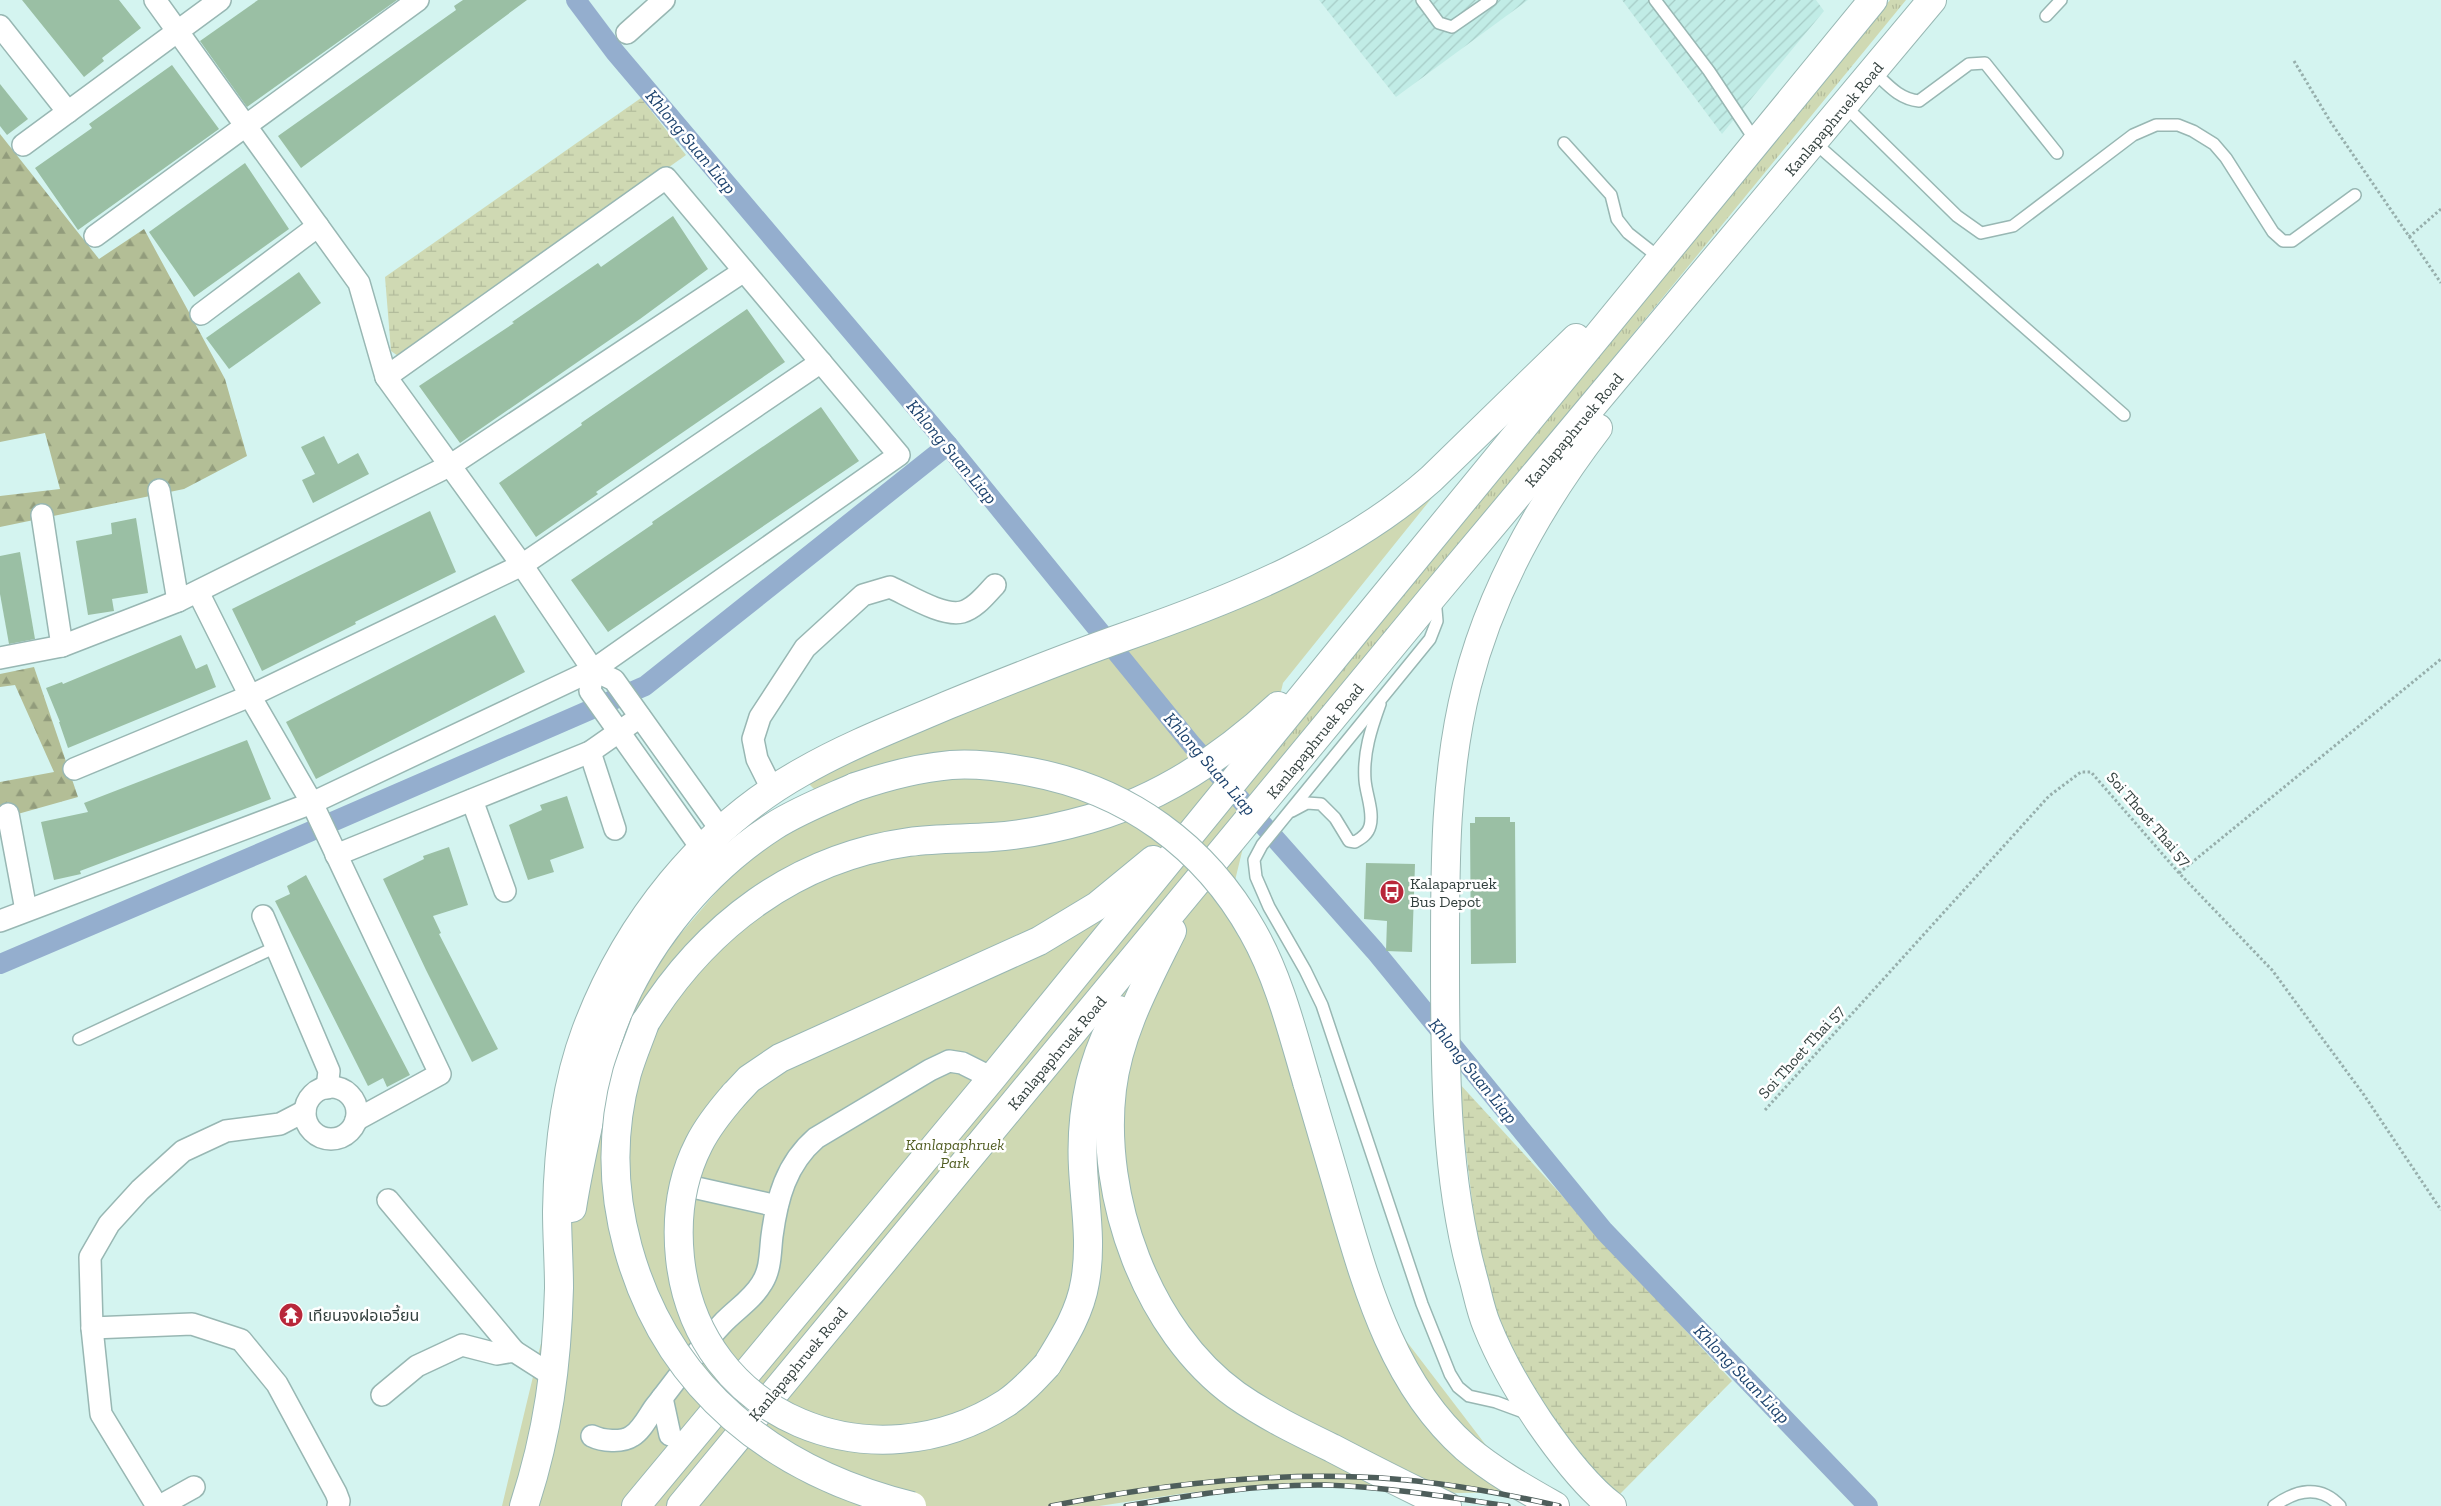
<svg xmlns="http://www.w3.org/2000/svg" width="2441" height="1506" font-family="'Zilla Slab','Noto Sans Thai',serif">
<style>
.industrial{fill:url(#industrial-furrows)}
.grass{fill:url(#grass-tufts)}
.forest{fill:url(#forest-firs)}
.wetland{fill:url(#wetland-marsh)}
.park{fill:#cfd9b3}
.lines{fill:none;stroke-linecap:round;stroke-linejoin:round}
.canal{stroke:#94aece;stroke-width:20}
.building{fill:#9abfa4}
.service-casing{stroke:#98b7b3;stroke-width:14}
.minor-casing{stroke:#98b7b3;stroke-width:24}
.primary-casing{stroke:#98b7b3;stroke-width:30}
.path{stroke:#97afac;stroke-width:3;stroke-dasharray:2.5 2.5;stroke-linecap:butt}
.service{stroke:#fff;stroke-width:11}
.minor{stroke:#fff;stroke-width:21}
.primary{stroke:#fff;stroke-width:28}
.rail-casing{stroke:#4e5e5b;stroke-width:5.5}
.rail{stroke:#fff;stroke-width:4;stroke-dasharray:11;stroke-linecap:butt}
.primary-bridge-casing{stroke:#98b7b3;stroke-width:30;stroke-linecap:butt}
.primary-bridge{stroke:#fff;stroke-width:28}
.labels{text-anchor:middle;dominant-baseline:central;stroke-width:5;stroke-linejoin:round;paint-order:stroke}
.street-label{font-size:16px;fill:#33403e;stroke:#fff}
.poi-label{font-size:16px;fill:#33403e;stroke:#fff;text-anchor:start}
.park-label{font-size:16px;font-style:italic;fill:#525e23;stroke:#fff}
.water-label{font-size:18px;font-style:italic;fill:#1c426d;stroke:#fff}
</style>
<defs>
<pattern id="industrial-furrows" width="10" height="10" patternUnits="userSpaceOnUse" patternTransform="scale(1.25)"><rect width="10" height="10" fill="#c1ece6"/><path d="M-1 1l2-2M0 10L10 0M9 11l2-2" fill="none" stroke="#a6cbc6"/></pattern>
<pattern id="grass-tufts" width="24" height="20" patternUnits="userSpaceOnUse" patternTransform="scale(1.25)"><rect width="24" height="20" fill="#cfd9b3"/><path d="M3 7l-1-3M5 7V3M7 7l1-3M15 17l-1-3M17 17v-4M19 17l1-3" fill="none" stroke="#b2bb9b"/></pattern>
<pattern id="forest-firs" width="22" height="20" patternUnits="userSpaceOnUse" patternTransform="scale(1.25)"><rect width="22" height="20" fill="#b3be96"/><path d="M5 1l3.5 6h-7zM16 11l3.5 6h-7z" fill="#929c7c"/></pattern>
<pattern id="wetland-marsh" width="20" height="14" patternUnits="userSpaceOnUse" patternTransform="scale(1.25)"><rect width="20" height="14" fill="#cfd9b3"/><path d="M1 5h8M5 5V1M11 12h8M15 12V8" fill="none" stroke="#b2bb9b"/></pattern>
</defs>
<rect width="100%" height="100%" fill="#d4f4f0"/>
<g class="industrial">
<polygon points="1319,0 1528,0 1396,97"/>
<polygon points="1622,0 1816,0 1824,11 1722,134"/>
</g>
<polygon class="grass" points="1890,0 1906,0 1480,521 664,1506 1511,458"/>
<g class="forest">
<polygon points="0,134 99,259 144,229 225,379 247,456 184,489 0,527 0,496 60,489 45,433 0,442"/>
<polygon points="34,667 78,797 0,819 0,782 54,772 15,685 0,687 0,674"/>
</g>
<g class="wetland">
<polygon points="641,98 686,155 401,358 391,351 385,277"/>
<polygon points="1458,1082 1732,1381 1618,1496 1558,1431 1487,1306 1473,1209"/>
</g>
<polygon class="park" points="1447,479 1283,683 1231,897 1378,1304 1511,1478 1527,1492 1458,1493 1305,1483 1186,1493 1099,1506 502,1506 623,1001 754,848 825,800 799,774 1183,611"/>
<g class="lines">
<g class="canal">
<polyline points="576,0 615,52 948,445 1192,745 1375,951 1604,1231 1868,1506"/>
<polyline points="0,964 293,839 645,686 948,445"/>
</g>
</g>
<g class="building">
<polygon points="22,0 119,0 141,28 102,58 104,61 84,77"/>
<polygon points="258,0 397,0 247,107 200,41"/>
<polygon points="463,0 527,0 301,168 278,136 456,10 454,6"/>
<polygon points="172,65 219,129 78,230 35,168 92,128 89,124"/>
<polygon points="0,84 28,119 7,135 0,126"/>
<polygon points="245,163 289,229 194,297 149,232"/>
<polygon points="673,216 708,269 640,319 460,443 419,386 514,323 512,322 598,263 601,267"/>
<polygon points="299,272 321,303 229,369 206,338"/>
<polygon points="747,309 785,362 596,492 598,494 536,537 499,483 582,425 581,423"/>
<polygon points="821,407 859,461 608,632 571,580 653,524 652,522"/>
<polygon points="324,436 338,464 358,453 369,474 313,503 302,480 315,474 301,447"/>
<polygon points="430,511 456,572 355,622 356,624 262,671 232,609"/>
<polygon points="136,518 148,593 112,599 114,611 88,615 76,541 112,534 111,523"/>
<polygon points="20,552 35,639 9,644 0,594 0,556"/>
<polygon points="495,615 525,672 316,779 286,722"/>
<polygon points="181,635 196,669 207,664 216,687 68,748 59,722 60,722 46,688 62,682 63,684"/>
<polygon points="247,740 271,799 80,871 81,874 54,880 41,822 88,812 84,803"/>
<polygon points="567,796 584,848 550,860 554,872 528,880 509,825 542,810 540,805"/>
<polygon points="1475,817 1510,817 1510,822 1515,822 1516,963 1471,964 1470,823 1475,823"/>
<polygon points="449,847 468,905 433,916 441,933 439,934 498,1049 472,1062 426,970 383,879 424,859 423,856"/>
<polygon points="1366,863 1415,864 1412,952 1386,951 1387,921 1364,919"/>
<polygon points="306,875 410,1075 387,1087 383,1078 368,1086 275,901 290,894 287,886"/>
</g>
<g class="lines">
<defs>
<g id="service">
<polyline points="1422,0 1439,23 1452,27 1491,0"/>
<polyline points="1655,0 1709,71 1757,143"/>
<polyline points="2046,16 2061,0"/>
<path d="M1873,71c15,14 26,28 46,30l50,-37 16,-1 72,90"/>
<polyline points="1845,106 1957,216 1981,233 2013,226 2133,135 2156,125 2178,125 2193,131 2214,144 2226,158 2273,232 2283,241 2292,241 2355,195"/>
<polyline points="1564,143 1611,195 1617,219 1628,233 1661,259"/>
<polyline points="1815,143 2124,415"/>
<polyline points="1435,598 1437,621 1430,639 1262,845 1254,860 1256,877 1269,907 1305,970 1322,1005 1422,1304 1450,1374 1458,1387 1469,1396 1496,1402 1526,1413"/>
<path d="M1292,811l15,-8 14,1 14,14 14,23 6,1c7,-4 13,-8 15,-16 4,-14 -4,-32 -5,-46 -2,-27 6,-51 15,-76"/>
<polyline points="79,1039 276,947"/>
<path d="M2274,1506c22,-16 46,-22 66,0"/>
</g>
<g id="minor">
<polyline points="155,0 359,283 386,377 522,565 593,670 614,680 721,830"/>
<polyline points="0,26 68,112"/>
<polyline points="627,33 664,0"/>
<polyline points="23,145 220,0"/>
<polyline points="95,236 418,0"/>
<polyline points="201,314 318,226"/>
<polyline points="159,490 178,601"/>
<polyline points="42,515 62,646"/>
<polyline points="198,592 250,696 312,803 440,1074 356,1120"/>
<polyline points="0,658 62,646 178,601 451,465 744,271"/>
<polyline points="593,670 590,691 702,849"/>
<polyline points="590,752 615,829"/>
<polyline points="74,769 250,696 522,565 821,362"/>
<path d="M773,791l-16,-32 -4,-20 7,-22 45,-69 58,-53 27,-8c18,8 53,30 72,25 14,-4 24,-18 33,-27"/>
<polyline points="472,800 505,891"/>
<polyline points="8,814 26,910"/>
<polyline points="336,855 590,752 640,717"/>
<polyline points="263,916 329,1071 327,1088"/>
<polyline points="0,921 312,803 593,670 899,455 666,178 386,377"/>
<circle cx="331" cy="1113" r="26"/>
<polyline points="697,1188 777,1206"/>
<polyline points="388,1200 514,1351"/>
<polyline points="92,1328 192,1324 241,1340 277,1384 336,1493 339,1501 338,1506"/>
<polyline points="382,1395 417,1366 462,1345 497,1354 514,1351 553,1376"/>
<polyline points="662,1398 670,1435"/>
<path d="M592,1436c10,5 30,7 40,0 10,-6 17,-21 23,-29 22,-28 43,-58 67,-83 13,-14 30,-24 40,-41 9,-14 8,-31 10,-47 5,-38 14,-72 44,-98l114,-68 19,-9 13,2 30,15"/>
<polyline points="157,1506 101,1414 92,1328 90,1257 109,1224 140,1190 183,1151 226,1131 280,1124 305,1111"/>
<polyline points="160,1506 194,1487"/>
</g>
<g id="primary">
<path d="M1598,428c-59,77 -107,162 -131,257 -23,91 -22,186 -22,278 0,106 0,216 29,318 4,15 7,31 13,45 14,35 32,66 53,97 18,26 47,64 72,83"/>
<path d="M1172,931c-25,51 -53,101 -60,158 -13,108 35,242 124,306 30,21 63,37 96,53 38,20 76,39 115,58"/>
<path d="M645,1023c60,-97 150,-165 264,-181 28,-4 56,-3 83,-5 33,-2 65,-9 97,-18 71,-20 135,-63 189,-113"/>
<path d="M1307,1082c12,42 25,84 37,127 25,86 52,177 122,239 27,23 59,41 89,58"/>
<polyline points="734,1095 749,1079 780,1058 1039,941 1097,906 1153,860"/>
<path d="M572,1208c5,-32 12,-64 19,-96 5,-24 9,-47 16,-70 28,-87 91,-167 167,-216 25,-16 54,-27 81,-39"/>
<path d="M1047,1365c16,-26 33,-52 38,-83 7,-38 0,-76 -2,-114 -3,-56 8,-109 36,-158"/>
<path d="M524,1506c24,-73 33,-141 35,-218 0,-26 -2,-51 -2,-77 1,-60 8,-124 29,-180 40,-107 116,-203 216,-259 47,-27 97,-46 146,-67 59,-24 119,-48 179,-69 106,-37 219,-82 304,-157l145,-141"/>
<polyline points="636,1506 992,1078 1355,632 1873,0"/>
<polyline points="681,1506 1434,595 1932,0"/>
</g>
</defs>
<use href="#service" class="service-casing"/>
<use href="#minor" class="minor-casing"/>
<use href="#primary" class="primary-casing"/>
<g class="path">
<polyline points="2294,61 2330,121 2441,283"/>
<polyline points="2409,237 2441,209"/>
<polyline points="2179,873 2441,659"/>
<polyline points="1765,1110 2049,796 2081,772 2091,772 2179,873 2272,970 2364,1095 2441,1210"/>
</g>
<use href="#service" class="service"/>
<use href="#minor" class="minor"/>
<use href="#primary" class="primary"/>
<defs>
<g id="rail">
<path d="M1051,1506c101,-20 205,-33 309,-29 67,2 133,14 199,29"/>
<path d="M1126,1506c66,-11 133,-22 200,-21 61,2 122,12 182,21"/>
</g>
</defs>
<use href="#rail" class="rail-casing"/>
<use href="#rail" class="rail"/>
<defs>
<g id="primary-bridge">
<path d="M855,787c32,-11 63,-19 96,-22 26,-2 54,2 80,7 96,18 174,74 222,160 26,46 39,99 54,150"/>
<path d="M645,1023c-6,17 -13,33 -18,50 -16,58 -15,117 1,175 39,141 146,224 284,258"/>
<path d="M734,1095c-13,15 -26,31 -35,49 -18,35 -23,75 -19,114 17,161 194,230 326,145 15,-10 28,-24 41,-38"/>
</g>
</defs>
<use href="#primary-bridge" class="primary-bridge-casing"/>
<use href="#primary-bridge" class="primary-bridge"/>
</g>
<defs>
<symbol id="bus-disc" viewBox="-11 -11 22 22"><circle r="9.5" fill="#b8273a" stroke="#fff"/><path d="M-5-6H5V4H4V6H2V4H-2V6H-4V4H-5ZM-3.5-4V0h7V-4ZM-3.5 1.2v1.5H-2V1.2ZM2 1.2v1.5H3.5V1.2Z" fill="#fff"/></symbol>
<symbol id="temple-disc" viewBox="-11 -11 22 22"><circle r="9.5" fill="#b8273a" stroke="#fff"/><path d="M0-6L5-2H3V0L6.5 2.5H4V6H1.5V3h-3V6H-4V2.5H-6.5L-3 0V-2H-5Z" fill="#fff"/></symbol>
</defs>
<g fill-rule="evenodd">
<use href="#bus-disc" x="1378" y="878" width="28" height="28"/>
<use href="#temple-disc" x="277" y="1301" width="28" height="28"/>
</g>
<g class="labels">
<g class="street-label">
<text transform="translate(1834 119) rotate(-50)">Kanlapaphruek Road</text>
<text transform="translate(1574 430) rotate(-50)">Kanlapaphruek Road</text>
<text transform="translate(1315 741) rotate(-51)">Kanlapaphruek Road</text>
<text transform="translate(2149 819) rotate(49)">Soi Thoet Thai 57</text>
<text transform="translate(1801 1052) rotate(-48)">Soi Thoet Thai 57</text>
<text transform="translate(1057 1053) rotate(-50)">Kanlapaphruek Road</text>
<text transform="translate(798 1364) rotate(-50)">Kanlapaphruek Road</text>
</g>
<g class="poi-label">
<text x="1410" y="883">Kalapapruek<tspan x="1410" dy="18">Bus Depot</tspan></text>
<text x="308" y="1315">เทียนจงฝอเอวี้ยน</text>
</g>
<g class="park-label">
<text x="955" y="1144">Kanlapaphruek<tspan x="955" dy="18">Park</tspan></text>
</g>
<g class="water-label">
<text transform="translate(691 142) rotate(50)">Khlong Suan Liap</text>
<text transform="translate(952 452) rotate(50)">Khlong Suan Liap</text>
<text transform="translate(1210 764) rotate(49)">Khlong Suan Liap</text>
<text transform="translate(1473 1071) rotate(51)">Khlong Suan Liap</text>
<text transform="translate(1742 1374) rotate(46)">Khlong Suan Liap</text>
</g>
</g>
</svg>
